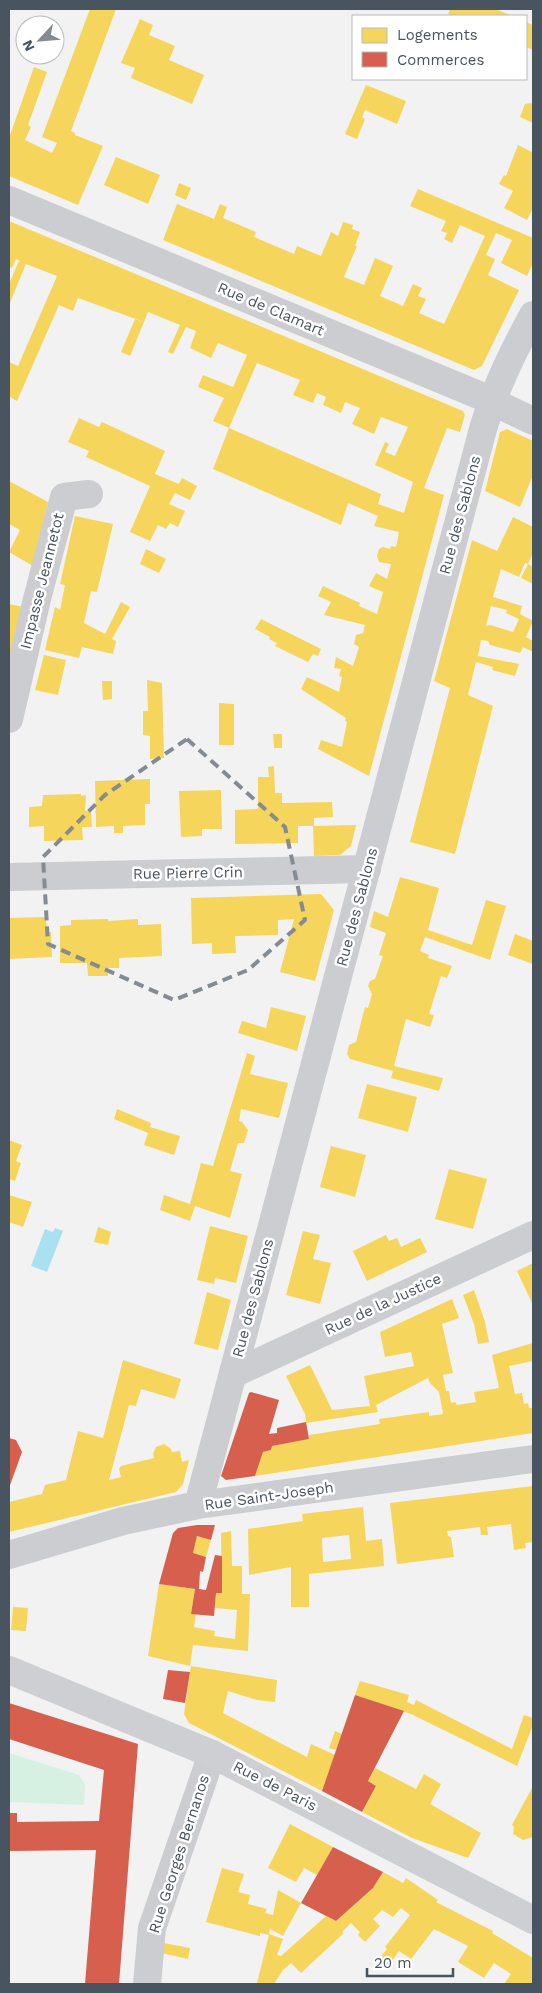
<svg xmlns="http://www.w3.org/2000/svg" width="542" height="1993" font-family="'Work Sans',sans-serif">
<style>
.green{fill:#d6f1e1}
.water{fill:#aae1f0}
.homes{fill:#f6d55c;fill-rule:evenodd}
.shops{fill:#d6604d}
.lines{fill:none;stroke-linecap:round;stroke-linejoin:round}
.street{stroke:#cbcdd0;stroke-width:28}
.secondary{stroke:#cdcfd2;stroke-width:28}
.marked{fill:none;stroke:#848b92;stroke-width:4;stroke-dasharray:10 6;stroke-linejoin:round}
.labels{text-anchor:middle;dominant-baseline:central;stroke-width:5;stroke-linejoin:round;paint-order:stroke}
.street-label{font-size:15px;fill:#48545f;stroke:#fff}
</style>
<rect width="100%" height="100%" fill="#f2f2f2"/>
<polygon class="green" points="9,1753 79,1775 85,1785 84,1805 9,1802"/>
<polygon class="water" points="55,1228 63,1231 47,1272 31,1266 45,1229 53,1232"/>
<g class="homes">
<polygon points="90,9 116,9 71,131 75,133 75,135 103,146 78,205 9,176 9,138 34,67 47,72 28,125 31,127 25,140 52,153 57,143 42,137"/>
<polygon points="450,9 495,9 513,16 455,16 448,14"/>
<polygon points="140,19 153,25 149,35 175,46 169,60 204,75 192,104 131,78 135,68 121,63"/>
<polygon points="526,22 533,25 533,50 526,47"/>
<polygon points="366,85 406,101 397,124 365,110 362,117 365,119 357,139 345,134"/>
<polygon points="530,103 533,104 533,123 520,117 525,104"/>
<polygon points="518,145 532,152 533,150 533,208 527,220 504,208 513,191 499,184 504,175 506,176"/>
<polygon points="116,157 160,175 148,204 104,185"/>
<polygon points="179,183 191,188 186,200 175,195"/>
<polygon points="418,189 533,238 533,263 527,276 501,263 512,240 496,233 486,255 495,259 488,275 519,290 482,366 474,370 163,240 177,204 214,219 220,204 227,207 223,218 256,232 254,237 294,254 297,246 321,256 331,232 338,236 343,222 353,225 352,229 360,232 355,246 357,246 344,277 364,285 375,258 393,266 380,296 403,306 413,284 422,288 418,296 426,299 419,313 444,324 485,236 460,225 452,243 444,239 447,233 441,231 446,221 410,206"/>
<path d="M9,221l454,190 2,4 -5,17 -13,-4 -23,60 20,7 -75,281 -51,-27 3,-9 21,7 5,-25 -2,-1 1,-3 -45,-29 6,-12 32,15 3,-15 -3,-1 2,-7 -7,-1 2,-11 17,9 6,-19 -5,-3 2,-9 7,-2 2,-8 -41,-10 7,-13 -13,-6 5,-10 37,17 -1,3 18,8 6,-22 -14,-6 7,-13 11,6 4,-15 -12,-2 -2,-6 2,-7 4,-2 7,2 1,-3 5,1 3,-15 -25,-6 4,-10 -30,-13 -7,22 -128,-56 16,-41 -16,-7 11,-23 -26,-11 5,-12 30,12 14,-32 -29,-12 -7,15 -21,-10 6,-17 -10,-4 -13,27 -5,-2 12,-27 -32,-13 -4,10 -66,-24 -5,13 -14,-6 -42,96 -7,-4 -1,3v-38l9,4 39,-90 -31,-12 -17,41v-21l9,-21 2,-2 -4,-2 -4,9 -3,-1zM257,363l43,17 -7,15 20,8 4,-10 9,4 -3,8 18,8 4,-11 15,6 -8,16 22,10 7,-17 27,10 -13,29 -10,-4 4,-8 -4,-2 -10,23 38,17 -9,31 -26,-9 3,-10 -152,-66z"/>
<polygon points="135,319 144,322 130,356 121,352"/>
<polygon points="79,418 99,427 102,422 165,451 155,474 179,484 182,478 197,486 190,500 175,493 169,504 185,511 178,527 170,523 166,529 158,525 150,541 130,532 150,486 86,457 89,451 68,442"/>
<polygon points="507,429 533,441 533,475 520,507 485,491 500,432"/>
<polygon points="9,481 48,502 33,566 9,552 20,530 9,524"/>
<polygon points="75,516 113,524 97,592 91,591 84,623 105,634 121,602 130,607 112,639 116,641 113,654 82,647 79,658 45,650 55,607 60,610 65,585 60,584"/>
<path d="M513,517l20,10v26l-5,11 -3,-1 -6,14 -18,-8 -8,28 29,9 -2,8 13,7 -7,16 7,4v11l-10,-5 -3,6 -30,-8 -2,-4 -7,-1 -3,16 41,8 -4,12 -23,-6 1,-3 -17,-5 -8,33 25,11 -38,148 -45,-12 40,-154 -16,-7 38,-141 25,11zM491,606l16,4 -1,3 13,6 -6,13 -23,-7 -4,1z"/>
<polygon points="146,549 166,559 159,573 140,564"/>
<polygon points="528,564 533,567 533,584 521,578"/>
<polygon points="9,604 24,607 9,669"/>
<polygon points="261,619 321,649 318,656 313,654 308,662 275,646 277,643 269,639 270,637 255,629"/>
<polygon points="44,655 66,660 58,695 35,690"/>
<polygon points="147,680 162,683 164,758 150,759 150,736 143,735 143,711 148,711"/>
<polygon points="102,681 112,681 112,699 103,700"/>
<polygon points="219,703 234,704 234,745 219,745"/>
<polygon points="273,734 282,734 282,748 274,748"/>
<polygon points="274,766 275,793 282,793 282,803 332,802 333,817 314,818 314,826 298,826 298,843 235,844 235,810 258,809 258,777 269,777 268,767"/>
<polygon points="150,779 150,804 145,804 145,825 123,826 123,833 114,833 114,826 96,827 95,781"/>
<polygon points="221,790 222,829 202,829 202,836 181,837 179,791"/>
<polygon points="81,794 81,796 86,795 85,811 91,811 92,827 82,827 83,840 44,841 44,826 29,827 29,807 42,806 43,795"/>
<polygon points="356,825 351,846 340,855 314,856 313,826"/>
<polygon points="400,877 439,888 428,930 472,945 486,900 506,906 490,960 425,937 420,951 429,955 428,958 452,966 447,978 441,976 429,1014 434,1015 430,1027 406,1019 394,1066 443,1078 439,1091 391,1078 393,1071 350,1059 347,1054 349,1045 356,1042 365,1007 368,1008 372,994 368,986 370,981 375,979 383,956 379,955 386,933 370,927 374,911 388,917"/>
<polygon points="321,894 334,910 315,981 280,972 294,919 278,920 278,935 235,936 236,953 212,954 212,943 192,944 191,898"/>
<polygon points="46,917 47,932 51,932 52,957 9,959 9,918"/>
<polygon points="108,919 108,921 138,919 138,925 161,924 162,956 119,958 119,968 108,968 108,976 88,976 87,963 60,963 60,926 71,925 71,920"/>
<polygon points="515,934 533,941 533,964 508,955"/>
<polygon points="271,1007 306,1016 297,1051 238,1033 242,1021 266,1028"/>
<polygon points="247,1053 255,1056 250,1074 288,1083 279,1118 241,1109 239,1121 242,1122 248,1130 244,1143 238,1143 230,1171 242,1174 230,1218 195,1206 190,1221 160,1210 164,1195 190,1204 201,1163 213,1166"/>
<polygon points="367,1084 417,1097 408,1132 358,1118"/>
<polygon points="117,1109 151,1123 150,1127 180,1136 174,1155 144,1145 148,1133 114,1119"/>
<polygon points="9,1140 22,1145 16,1161 21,1163 15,1181 9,1179"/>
<polygon points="331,1146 366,1155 355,1197 320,1187"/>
<polygon points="449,1169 487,1179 473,1229 435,1219"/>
<polygon points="9,1195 32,1202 23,1227 9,1222"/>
<polygon points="210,1226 248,1236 236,1283 215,1278 214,1284 197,1280"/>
<polygon points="98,1227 111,1232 108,1245 94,1242"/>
<polygon points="303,1231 320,1235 313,1259 331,1263 320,1304 286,1295"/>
<polygon points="386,1235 389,1241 397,1238 401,1247 420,1238 427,1252 367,1281 353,1251"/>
<polygon points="533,1263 533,1305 517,1271"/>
<polygon points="474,1290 485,1322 489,1342 478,1344 474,1324 463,1295"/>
<polygon points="207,1292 231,1300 218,1350 194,1344"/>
<polygon points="452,1299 459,1318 442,1324 453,1373 443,1375 446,1391 449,1391 451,1403 455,1402 457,1405 476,1402 474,1392 499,1388 492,1355 533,1343 533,1361 509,1366 515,1394 522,1393 524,1404 528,1403 529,1408 533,1408 533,1433 255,1476 263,1452 271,1450 272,1446 276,1445 309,1439 309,1435 380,1424 379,1419 429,1412 429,1416 443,1414 439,1392 430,1383 428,1378 376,1405 378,1412 306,1423 305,1414 286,1376 310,1365 332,1410 370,1406 364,1376 414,1366 411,1352 385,1357 380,1332"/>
<polygon points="123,1360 181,1379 175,1399 141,1389 136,1406 129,1405 109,1480 121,1477 119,1469 121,1466 154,1458 153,1454 156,1447 164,1444 171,1449 172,1452 180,1451 182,1462 189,1460 183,1484 176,1492 9,1532 9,1502 42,1494 45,1485 66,1480 78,1431 103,1438"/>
<polygon points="533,1486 533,1542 525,1543 526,1548 514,1550 511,1524 487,1527 488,1535 481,1535 480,1527 447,1531 448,1536 451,1537 454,1557 397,1564 390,1503"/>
<path d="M363,1507l3,34 16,-2 2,27 -75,8v33h-18v-40l-42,8 -1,-46 55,-8 -1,-7zM349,1535l2,24 -28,3 -1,-24z"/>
<polygon points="231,1531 232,1566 242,1566 242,1594 250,1594 248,1651 193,1645 190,1666 148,1656 159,1584 195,1589 191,1614 196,1614 194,1627 215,1631 214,1636 235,1639 237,1610 215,1608 216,1593 222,1593 221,1533"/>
<polygon points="197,1536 211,1540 206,1557 193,1553"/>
<polygon points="13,1607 28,1608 26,1631 11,1630"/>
<polygon points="191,1666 277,1680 275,1702 257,1700 228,1691 223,1713 307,1757 311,1744 335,1755 322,1791 189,1723 184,1714"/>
<polygon points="360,1681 409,1695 407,1702 414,1705 416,1700 512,1749 524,1715 533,1718 533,1725 517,1766 411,1714 355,1695"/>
<polygon points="335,1731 342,1734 336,1750 329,1748"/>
<polygon points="375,1768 416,1789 424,1774 441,1784 430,1804 481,1833 468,1858 412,1838 362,1812 376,1786 368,1781"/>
<polygon points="533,1786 533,1837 523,1840 513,1834 514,1827 512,1825"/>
<polygon points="290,1824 333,1847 317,1875 304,1868 296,1882 268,1868"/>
<polygon points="222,1868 244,1874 238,1892 250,1895 248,1904 267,1909 265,1913 273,1915 278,1890 301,1903 283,1936 270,1929 269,1934 283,1939 277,1955 281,1956 326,1916 336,1921 373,1888 383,1872 403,1883 406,1878 438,1900 436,1902 493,1931 492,1933 533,1958 533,1984 504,1984 511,1974 494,1963 484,1978 458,1962 468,1946 434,1929 411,1959 399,1951 387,1968 380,1963 383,1957 382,1955 387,1949 385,1947 410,1915 401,1908 393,1917 382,1910 373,1919 380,1926 365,1942 358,1935 360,1932 351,1923 342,1932 344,1933 301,1973 291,1963 283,1970 274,1984 259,1984 257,1983 269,1935 260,1933 260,1936 206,1922"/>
<polygon points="164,1943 190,1948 188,1959 162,1953"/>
</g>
<g class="shops">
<polygon points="251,1392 279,1400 269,1434 277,1433 277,1428 306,1422 309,1439 272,1446 271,1450 263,1452 255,1476 226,1480 221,1476 249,1393"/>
<polygon points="9,1438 16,1440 22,1452 9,1488"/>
<polygon points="197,1525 215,1525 211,1540 197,1536 193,1553 206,1557 203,1572 200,1571 199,1589 206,1590 215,1555 222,1556 222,1593 216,1593 214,1616 191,1614 195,1589 159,1584 173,1533 178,1528"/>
<polygon points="168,1670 190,1672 185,1703 163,1699"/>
<polygon points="355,1695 404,1711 368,1781 376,1786 362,1812 322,1791"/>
<polygon points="9,1703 138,1744 119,1984 85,1984 96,1850 9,1851 9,1813 17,1813 17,1822 99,1821 104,1770 9,1739"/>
<polygon points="333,1847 383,1872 373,1888 336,1921 301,1903"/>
</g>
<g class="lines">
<g class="street">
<polyline points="9,200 481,396 533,421"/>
<polyline points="9,719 37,599 64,497 89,494"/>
<polyline points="9,877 367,869"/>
<polyline points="233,1374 533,1235"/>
<path d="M198,1505l285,-1076c12,-41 30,-77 50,-114"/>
<polyline points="9,1555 123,1521 198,1505 533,1459"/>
<polyline points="147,1984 152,1928 212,1754"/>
</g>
<polyline class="secondary" points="9,1670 212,1754 533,1920"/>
</g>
<path class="marked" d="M187,739l98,88 20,93 -57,50 -74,30 -126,-56 -5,-87 62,-62z"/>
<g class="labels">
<g class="street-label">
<text transform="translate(271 309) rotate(23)">Rue de Clamart</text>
<text transform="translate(460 515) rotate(-75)">Rue des Sablons</text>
<text transform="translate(42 581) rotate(-76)">Impasse Jeannetot</text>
<text transform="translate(188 873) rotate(-1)">Rue Pierre Crin</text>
<text transform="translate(357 907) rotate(-75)">Rue des Sablons</text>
<text transform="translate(253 1298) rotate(-75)">Rue des Sablons</text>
<text transform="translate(383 1304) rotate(-25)">Rue de la Justice</text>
<text transform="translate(269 1496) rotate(-8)">Rue Saint-Joseph</text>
<text transform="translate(275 1786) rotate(27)">Rue de Paris</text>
<text transform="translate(179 1854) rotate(-72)">Rue Georges Bernanos</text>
</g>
</g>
<rect width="542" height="1993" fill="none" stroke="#48545f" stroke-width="20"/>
<rect x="352" y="15" width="175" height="65" fill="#ffffff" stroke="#b6bbbf"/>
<rect x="362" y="28" width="25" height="15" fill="#f6d55c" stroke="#b6bbbf"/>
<text x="397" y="40" font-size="15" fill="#48545f">Logements</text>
<rect x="362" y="52" width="25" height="15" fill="#d6604d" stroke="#b6bbbf"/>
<text x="397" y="65" font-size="15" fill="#48545f">Commerces</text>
<g transform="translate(40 40) rotate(244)"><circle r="24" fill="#ffffff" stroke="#b6bbbf"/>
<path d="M0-4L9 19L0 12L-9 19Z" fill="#848b92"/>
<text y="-8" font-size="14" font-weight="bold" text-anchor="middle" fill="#48545f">N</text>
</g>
<path d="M367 1968v8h86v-8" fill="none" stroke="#48545f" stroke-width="2.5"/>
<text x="374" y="1968" font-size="15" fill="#48545f" stroke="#ffffff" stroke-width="4" paint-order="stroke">20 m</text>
</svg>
